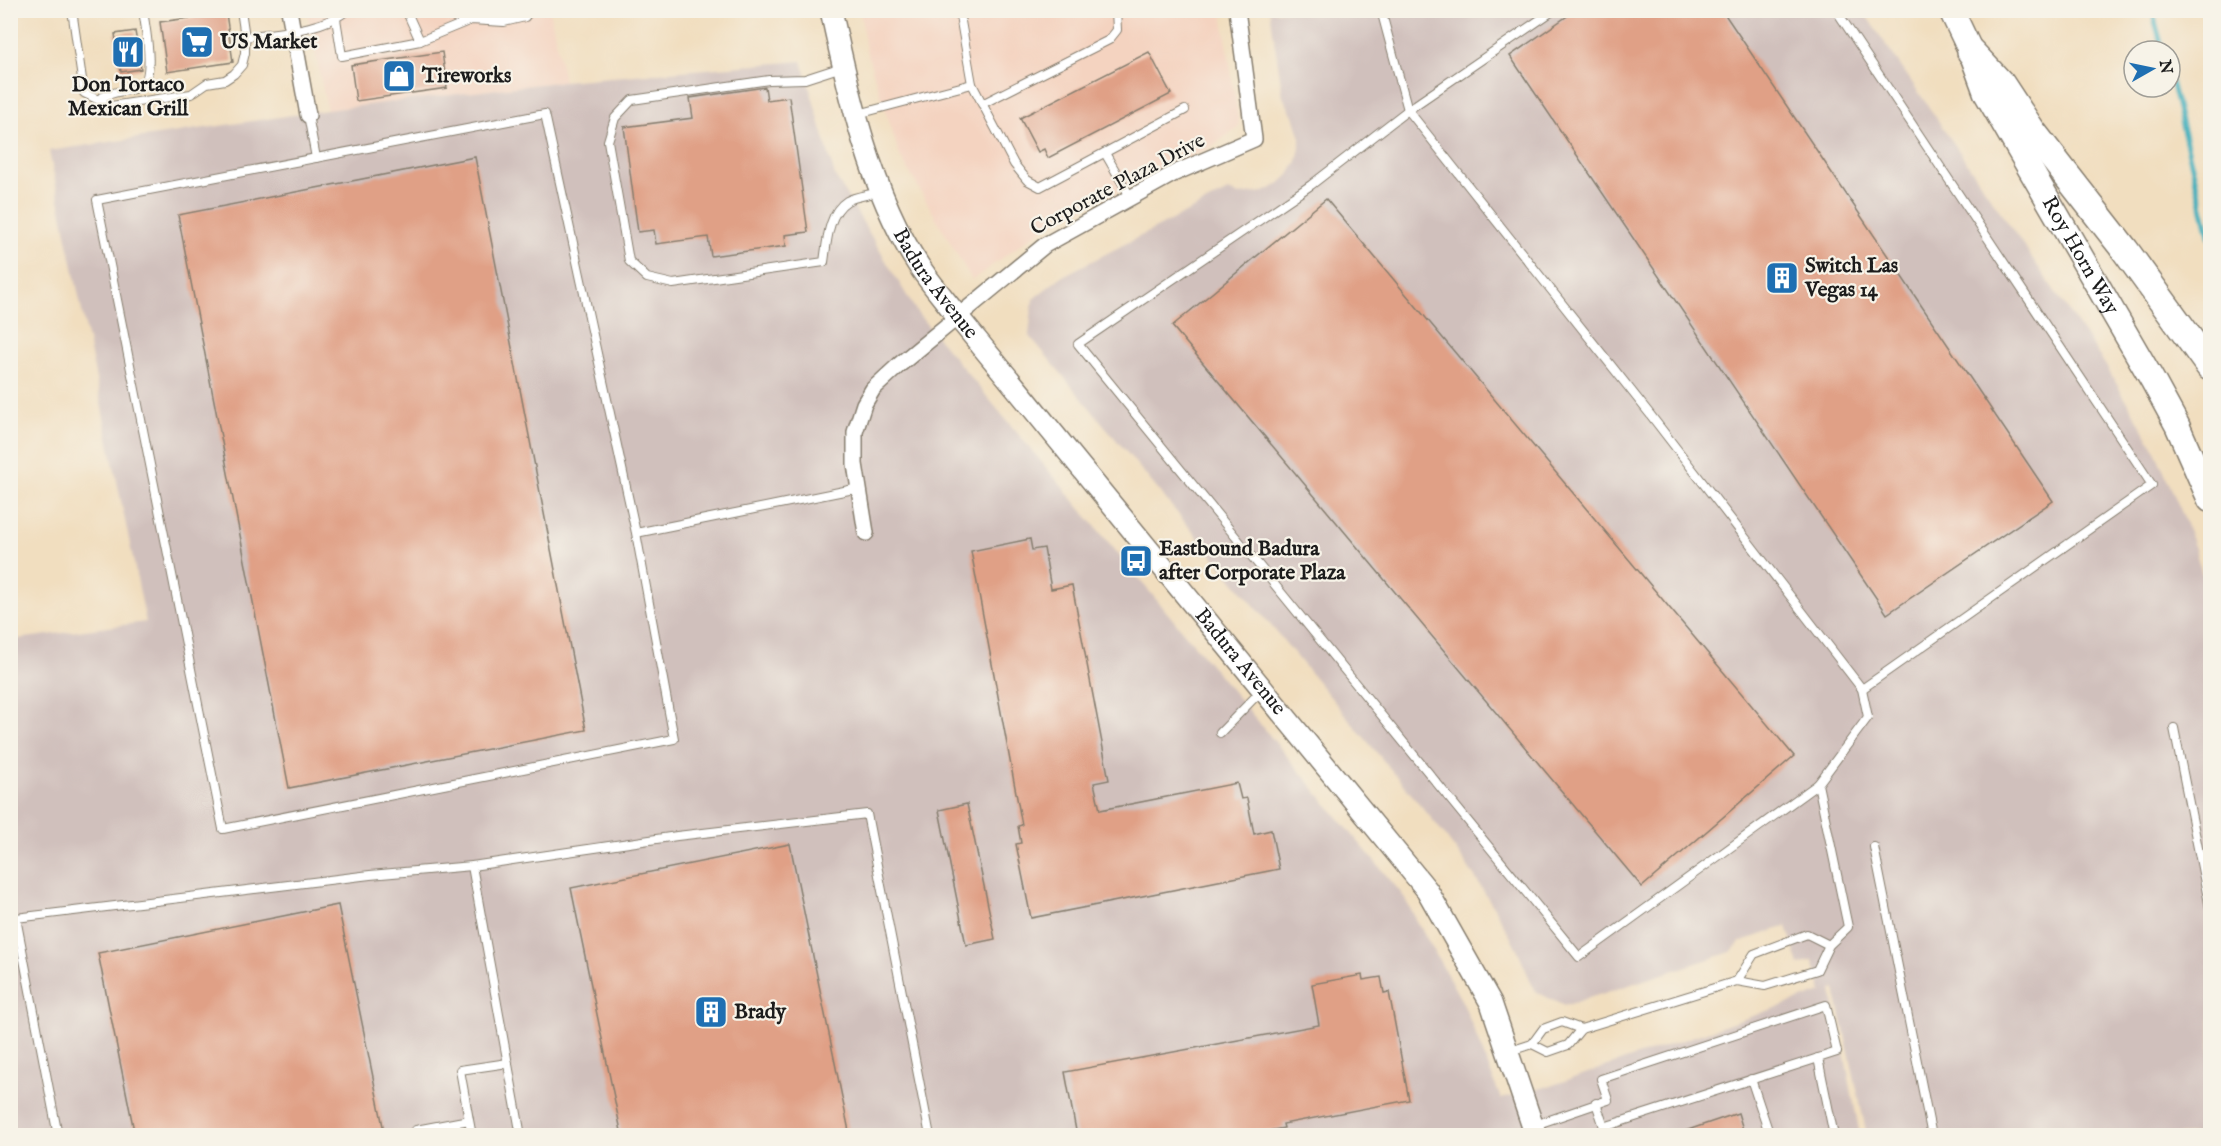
<svg xmlns="http://www.w3.org/2000/svg" width="2221" height="1146" font-family="'IM FELL English',serif">
<style>
.built{fill:#f4d3c0}
.industrial{fill:#d0c0bc}
.lines{fill:none;stroke-linecap:round;stroke-linejoin:round}
.stream{stroke:#40afbc;stroke-width:5}
.building{fill:#e0a086}
.service-casing{stroke:#867d6e;stroke-width:10}
.minor-casing{stroke:#867d6e;stroke-width:18}
.secondary-casing{stroke:#867d6e;stroke-width:24}
.primary-casing{stroke:#867d6e;stroke-width:27}
.motorway-casing{stroke:#867d6e;stroke-width:30}
.service{stroke:#fff;stroke-width:8}
.minor{stroke:#fff;stroke-width:15}
.secondary{stroke:#fff;stroke-width:21}
.primary{stroke:#fff;stroke-width:24}
.motorway{stroke:#fff;stroke-width:27}
.labels{text-anchor:middle;dominant-baseline:central;stroke-width:4.5;stroke-linejoin:round;paint-order:stroke}
.poi-label{font-size:21px;font-weight:bold;fill:#1c1c1c;stroke:#f7f3e8;text-anchor:start}
.street-label{font-size:21px;fill:#1c1c1c;stroke:#f7f3e8}
</style>
<rect width="100%" height="100%" fill="#f7f3e8"/>
<filter id="ink" filterUnits="userSpaceOnUse"><feTurbulence type="fractalNoise" baseFrequency=".0167" numOctaves="2"/><feDisplacementMap in="SourceGraphic" scale="12" xChannelSelector="R" yChannelSelector="G"/><feConvolveMatrix kernelMatrix="1 2 1 2 8 2 1 2 1" color-interpolation-filters="sRGB"/></filter>
<filter id="wash" filterUnits="userSpaceOnUse"><feTurbulence type="fractalNoise" baseFrequency=".008" numOctaves="4" result="noise"/><feDisplacementMap in="SourceGraphic" scale="24" xChannelSelector="R" yChannelSelector="G"/><feGaussianBlur stdDeviation="1.35" result="paint"/><feColorMatrix in="noise" values="0 0 0 0 0 0 0 0 0 0 0 0 0 0 0 0 0 1.4 0 .05"/><feComposite in="paint" operator="in"/></filter>
<g filter="url(#wash)">
<rect width="100%" height="100%" fill="#f1debf"/>
<g class="built">
<polygon points="307,11 550,11 564,81 327,110"/>
<polygon points="860,11 1222,11 1239,126 1211,147 1046,226 972,280 900,156 866,50"/>
</g>
<polygon class="industrial" points="1270,11 1863,11 2106,366 2152,444 2182,513 2195,549 2210,603 2210,1135 1867,1135 1835,989 1832,990 1860,1135 11,1135 10,640 146,622 49,151 327,110 564,81 802,61 835,176 918,314 1402,894 1464,1005 1501,1099 1553,1085 1822,992 1813,961 1799,965 1787,926 1740,942 1731,952 1564,1006 1535,991 1515,945 1493,906 1467,865 1437,825 1029,335 1033,299 1061,277 1228,191 1239,195 1264,192 1278,185 1289,175 1297,161 1300,147 1300,135 1295,119 1283,97"/>
<g class="lines">
<g class="stream">
<polyline points="2152,10 2163,51"/>
<polyline points="2170,77 2210,239"/>
</g>
</g>
<g id="blocks">
<g class="building">
<polygon points="1576,10 1722,10 2053,501 1887,614 1510,56"/>
<polygon points="226,13 233,62 167,72 160,22"/>
<polygon points="135,31 141,69 121,72 115,34"/>
<polygon points="442,52 447,88 356,101 351,65"/>
<polygon points="1149,52 1171,94 1048,158 1044,149 1038,152 1020,118"/>
<polygon points="765,87 767,100 789,97 808,232 785,235 786,246 711,256 708,237 656,244 654,230 638,232 624,127 693,118 690,98"/>
<polygon points="475,157 586,730 289,788 178,215"/>
<polygon points="1326,199 1794,756 1642,887 1172,326"/>
<polygon points="1030,539 1032,550 1044,548 1051,589 1072,585 1109,780 1094,783 1100,810 1237,783 1241,799 1247,798 1254,834 1271,830 1279,869 1031,918 1016,844 1021,843 1018,826 1022,825 971,551"/>
<polygon points="967,804 995,939 966,945 939,810"/>
<polygon points="790,844 850,1136 622,1136 571,888"/>
<polygon points="338,905 385,1136 135,1136 98,953"/>
<polygon points="1362,975 1363,980 1381,977 1384,993 1389,992 1409,1100 1283,1124 1284,1128 1243,1136 1077,1136 1065,1072 1319,1025 1312,984"/>
<polygon points="1738,1113 1745,1136 1679,1136 1679,1133"/>
</g>
</g>
</g>
<g filter="url(#ink)">
<use href="#blocks" fill-opacity="0" stroke="#867d6e" stroke-width="1.5"/>
<g class="lines">
<defs>
<g id="service">
<polyline points="72,10 84,93 111,106 191,94 207,83 225,80 234,74 242,65 245,53 245,37"/>
<path d="M241,10l4,27c34,-5 75,-6 103,-27"/>
<polyline points="406,10 420,41"/>
<polyline points="959,10 972,84 1014,164 1027,180 1040,187 1185,110"/>
<polyline points="1381,10 1408,110 1649,413 1862,689 1868,717 1818,784 1848,927 1829,945 1817,970 1765,986 1737,981 1581,1029 1568,1045 1548,1052 1532,1044"/>
<polyline points="1554,10 1408,110 1311,185 1078,344 1579,957 1818,784"/>
<polyline points="1836,10 2152,485 1862,689"/>
<polyline points="959,13 978,10"/>
<polyline points="336,19 342,56 420,41 471,20 504,22 525,17 530,10"/>
<path d="M842,67l-37,12 -36,1 -137,20 -17,18 -7,23 21,120 18,17 26,6 151,-22c3,-20 4,-49 23,-61 8,-5 22,-6 31,-9"/>
<path d="M99,99c17,-10 25,-6 40,-12 18,-6 6,-61 4,-77"/>
<polyline points="982,104 1109,40 1117,30 1116,10"/>
<polyline points="858,114 972,84"/>
<polyline points="308,115 316,158"/>
<polyline points="1105,153 1131,198"/>
<polyline points="636,533 545,114 97,200 223,829 674,739 636,533 859,488"/>
<polyline points="2174,728 2210,908"/>
<polyline points="1220,733 1262,690"/>
<polyline points="1874,847 1932,1136"/>
<polyline points="472,866 521,1136"/>
<polyline points="1737,981 1754,954 1807,934 1829,945"/>
<polyline points="1510,1051 1532,1044 1543,1029 1562,1022 1581,1029"/>
<polyline points="1818,1058 1834,1136"/>
<polyline points="1751,1079 1770,1136"/>
<polyline points="1596,1103 1607,1136"/>
<polyline points="469,1120 472,1136"/>
<polyline points="1535,1125 1608,1100 1601,1079 1826,1005 1837,1052 1604,1127"/>
<polyline points="416,1130 469,1120 460,1070 508,1063"/>
<polyline points="58,1136 16,918 370,875 472,866 677,836 867,814 930,1136"/>
</g>
<g id="minor">
<polyline points="289,10 308,115"/>
<polyline points="866,533 855,464 855,432 864,404 873,389 899,365 1045,245 1175,173 1254,139 1237,10"/>
</g>
<g id="secondary">
<path id="s1" d="M831,10c18,85 40,183 88,256 12,18 26,34 39,51l469,573 64,113 45,133"/>
</g>
<g id="primary">
<path id="s2" d="M1951,10l20,42 15,41 167,288 24,44 33,75"/>
</g>
<polyline id="motorway" points="1971,52 2001,84 2032,131 2125,250 2210,367"/>
</defs>
<use href="#service" class="service-casing"/>
<use href="#minor" class="minor-casing"/>
<use href="#secondary" class="secondary-casing"/>
<use href="#primary" class="primary-casing"/>
<use href="#motorway" class="motorway-casing"/>
<use href="#service" class="service"/>
<use href="#minor" class="minor"/>
<use href="#secondary" class="secondary"/>
<use href="#primary" class="primary"/>
<use href="#motorway" class="motorway"/>
</g>
</g>
<defs>
<symbol id="supermarket-square" viewBox="-11 -11 22 22"><rect x="-9" y="-9" width="18" height="18" rx="4" fill="#1f6fb2" stroke="#f7f3e8"/><path d="M-6-5.5h2.5l.6 2H6L4.5 2H-2.5L-4.4-4H-6ZM-1.5 3.2a1.3 1.3 0 1 0 .1 0ZM3 3.2a1.3 1.3 0 1 0 .1 0Z" fill="#fff"/></symbol>
<symbol id="restaurant-square" viewBox="-11 -11 22 22"><rect x="-9" y="-9" width="18" height="18" rx="4" fill="#1f6fb2" stroke="#f7f3e8"/><path d="M-5-6h1v4h1v-4h1v4h1v-4h1v5L-1.5 .5V6h-2V.5L-5-1ZM5-6V6H3V1.5H1.5Q1.5-4 5-6Z" fill="#fff"/></symbol>
<symbol id="shop-square" viewBox="-11 -11 22 22"><rect x="-9" y="-9" width="18" height="18" rx="4" fill="#1f6fb2" stroke="#f7f3e8"/><path d="M-5-2.5h2.3a2.7 3.5 0 0 1 5.4 0H5L5.5 6h-11ZM-1.5-2.5h3a1.5 2.3 0 0 0-3 0Z" fill="#fff"/></symbol>
<symbol id="building-square" viewBox="-11 -11 22 22"><rect x="-9" y="-9" width="18" height="18" rx="4" fill="#1f6fb2" stroke="#f7f3e8"/><path d="M-4-6H4V6H1V3H-1V6H-4ZM-2.5-4.3h1.7v1.8h-1.7ZM.8-4.3h1.7v1.8H.8ZM-2.5-1h1.7V.8h-1.7ZM.8-1h1.7V.8H.8Z" fill="#fff"/></symbol>
<symbol id="bus-square" viewBox="-11 -11 22 22"><rect x="-9" y="-9" width="18" height="18" rx="4" fill="#1f6fb2" stroke="#f7f3e8"/><path d="M-5-6H5V4H4V6H2V4H-2V6H-4V4H-5ZM-3.5-4V0h7V-4ZM-3.5 1.2v1.5H-2V1.2ZM2 1.2v1.5H3.5V1.2Z" fill="#fff"/></symbol>
</defs>
<g fill-rule="evenodd">
<use href="#supermarket-square" x="178" y="23" width="38" height="38"/>
<use href="#restaurant-square" x="109" y="33" width="38" height="38"/>
<use href="#shop-square" x="380" y="57" width="38" height="38"/>
<use href="#building-square" x="1763" y="259" width="38" height="38"/>
<use href="#bus-square" x="1117" y="542" width="38" height="38"/>
<use href="#building-square" x="692" y="993" width="38" height="38"/>
</g>
<g class="labels">
<g class="poi-label">
<text x="220" y="42">US Market</text>
<text x="422" y="76">Tireworks</text>
<text x="128" y="85" text-anchor="middle">Don Tortaco<tspan x="128" dy="24">Mexican Grill</tspan></text>
<text x="1805" y="266">Switch Las<tspan x="1805" dy="24">Vegas 14</tspan></text>
<text x="1159" y="549">Eastbound Badura<tspan x="1159" dy="24">after Corporate Plaza</tspan></text>
<text x="734" y="1012">Brady</text>
</g>
<g class="street-label">
<text transform="translate(1118 185) rotate(-28)">Corporate Plaza Drive</text>
<text stroke="none"><textPath href="#s2" startOffset="278">Roy Horn Way</textPath></text>
<text stroke="none"><textPath href="#s1" startOffset="296">Badura Avenue</textPath></text>
<text stroke="none"><textPath href="#s1" startOffset="782">Badura Avenue</textPath></text>
</g>
</g>
<rect width="2221" height="1146" fill="none" stroke="#f7f3e8" stroke-width="36"/>
<g transform="translate(2152 69) rotate(81)"><circle r="28" fill="#f7f3e8" stroke="#9f9d96" stroke-width="1.5"/>
<path d="M0-4.5L10 22L0 15L-10 22Z" fill="#1f6fb2"/>
<text y="-9" font-size="16" font-weight="bold" text-anchor="middle" fill="#1c1c1c">N</text>
</g>
</svg>
